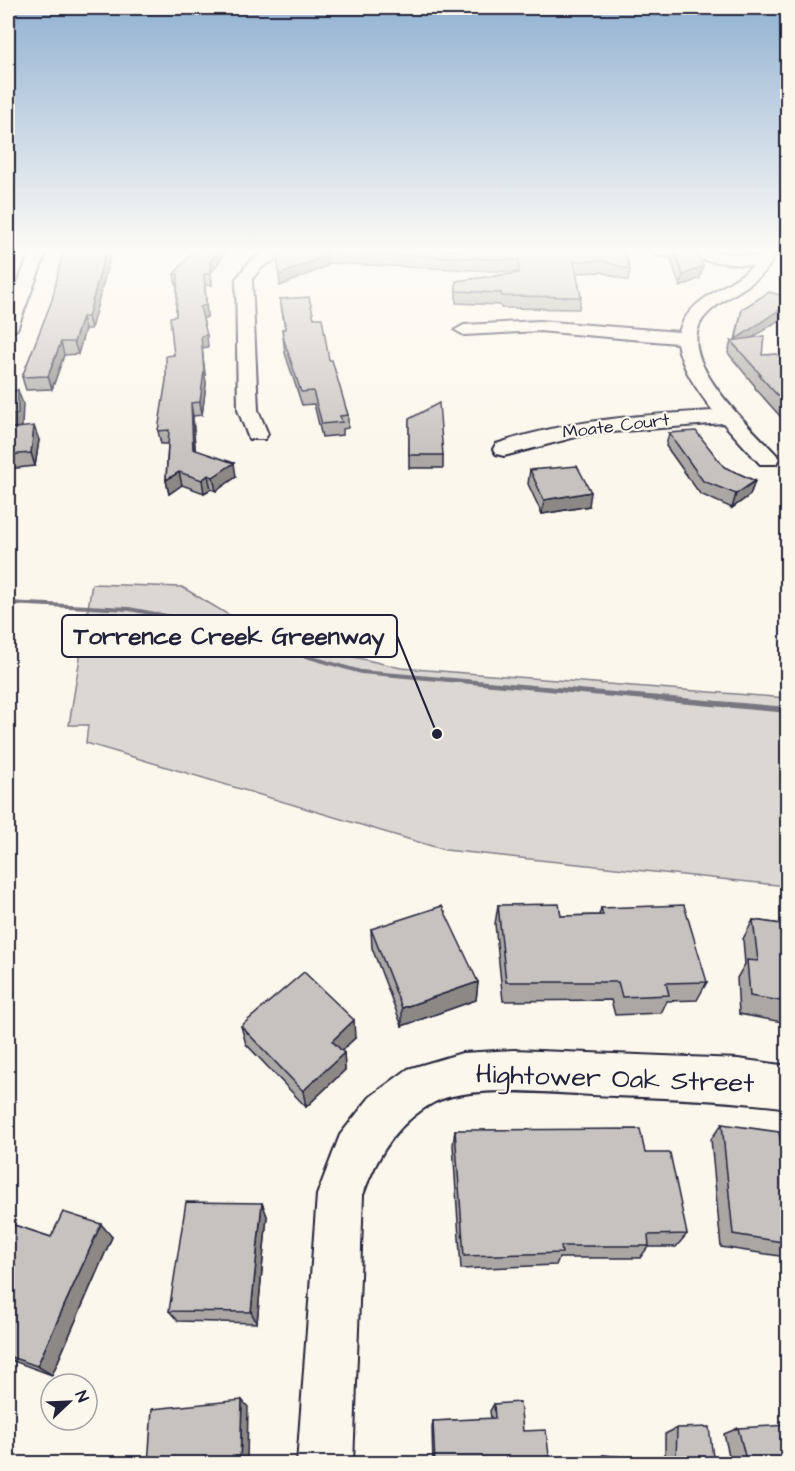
<svg xmlns="http://www.w3.org/2000/svg" width="795" height="1471" font-family="'Architects Daughter',sans-serif">
<style>
.green{fill:#dbd8d3;stroke:#7e7d87;stroke-width:1.5}
.lines{fill:none;stroke-linecap:round;stroke-linejoin:round}
.stream{fill:#787681;fill-rule:evenodd}
.minor-casing{stroke:#22223b;stroke-width:4}
.minor{fill:#fbf7ec;fill-rule:evenodd}
.wall{fill:#aaa7a5;stroke:#22223b;stroke-width:1.5}
.shaded-wall{fill:#8b8886;stroke:#22223b;stroke-width:1.5}
.building{fill:#c6c2c0;stroke:#22223b;stroke-width:1.5}
.labels{text-anchor:middle;dominant-baseline:central;stroke-width:4.5;stroke-linejoin:round;paint-order:stroke}
.far-street-label{font-size:18px;fill:#22223b;stroke:#fbf7ec}
.near-street-label{font-size:27px;fill:#22223b;stroke:#fbf7ec}
.leader{fill:none;stroke:#22223b;stroke-width:2}
.callout-dot{fill:#22223b;stroke:#fbf7ec;stroke-width:2}
.callout{fill:#fbf7ec;stroke:#22223b;stroke-width:2}
.callout-label{font-size:24px;text-anchor:middle;font-weight:bold;fill:#22223b}
</style>
<rect width="100%" height="100%" fill="#fbf7ec"/>
<filter id="ink" filterUnits="userSpaceOnUse"><feTurbulence type="fractalNoise" baseFrequency=".0167" numOctaves="2"/><feDisplacementMap in="SourceGraphic" scale="12" xChannelSelector="R" yChannelSelector="G"/><feConvolveMatrix kernelMatrix="1 2 1 2 8 2 1 2 1" color-interpolation-filters="sRGB"/></filter>
<g filter="url(#ink)">
<polygon class="green" points="92,584 182,587 264,636 401,668 787,698 787,886 445,850 86,743 88,725 69,725"/>
<g class="lines">
<polygon class="stream" points="8,601 129,607 167,614 361,670 788,707 788,713 361,674 166,618 129,611 8,605"/>
<defs>
<g id="minor">
<polygon points="31,250 47,250 17,329 8,334 8,308"/>
<polygon points="270,250 291,250 261,268 252,279 258,410 268,434 265,439 249,439 238,410 236,279 250,261"/>
<path d="M649,250h51l58,7 1,-7h16c-3,19 -16,28 -31,38 -14,9 -38,21 -45,38 -17,41 52,101 77,128l3,5 -3,5h-16l-37,-41 -136,11 -83,22 -8,-2 -3,-5 3,-5c71,-24 143,-29 217,-33 -16,-21 -31,-42 -36,-68l-138,-12 -75,4 -9,-5 9,-5 75,-4 140,11c9,-34 51,-45 74,-66l-96,-11z"/>
<path d="M514,1050l224,9 50,7v42c-65,-9 -131,-10 -196,-13 -41,-2 -123,-11 -159,8 -36,19 -57,55 -70,92l-10,269h-56l20,-269 23,-60 30,-38 38,-28 54,-16z"/>
</g>
</defs>
<use href="#minor" class="minor-casing"/>
<use href="#minor" class="minor"/>
</g>
<g class="wall">
<polygon points="277,250 624,250 630,270 628,281 602,272 576,273 581,297 579,309 501,308 500,305 456,303 456,281 518,273 517,272 327,263 327,266 280,286"/>
<polygon points="672,250 696,250 703,266 700,278 680,287 671,259"/>
<polygon points="73,251 91,329 85,329 78,354 64,355 52,389 26,390 22,377"/>
<polygon points="211,273 212,285 205,285 207,317 203,318 208,347 202,348 206,384 202,415 193,416 195,450 236,477 216,491 211,489 204,493 182,485 169,494 166,480 168,444 161,444 158,431 174,355 177,286 176,286 174,274"/>
<polygon points="280,299 314,318 348,415 348,428 343,429 343,435 322,437 314,404 302,405 285,353 282,329 285,329"/>
<polygon points="742,309 752,338 762,355 788,365 788,425 755,388 755,386 728,353 731,341 735,340"/>
<polygon points="409,419 443,455 443,468 409,468"/>
<polygon points="8,429 39,440 35,466 8,469"/>
<polygon points="669,433 724,467 755,481 750,495 732,508 700,494 666,446"/>
<polygon points="530,470 589,506 542,514 528,484"/>
<polygon points="498,905 561,916 599,915 601,908 707,982 697,1000 667,1001 661,1013 615,1015 611,1000 503,1001 495,924"/>
<polygon points="753,920 788,925 788,1014 782,1022 739,1014 737,978 745,964 743,939"/>
<polygon points="371,929 478,982 476,1000 402,1026 372,948"/>
<polygon points="241,1026 355,1038 341,1051 344,1053 345,1070 306,1107 246,1044"/>
<polygon points="722,1124 783,1158 788,1158 788,1256 786,1257 721,1247 711,1139"/>
<polygon points="455,1130 645,1153 687,1234 676,1247 648,1247 640,1258 559,1258 556,1265 461,1269 453,1145"/>
<polygon points="262,1203 267,1216 257,1323 178,1321 169,1311"/>
<polygon points="8,1223 51,1237 112,1237 52,1375 8,1359"/>
<polygon points="494,1404 523,1431 550,1464 433,1464 432,1428 433,1421 491,1419 490,1411"/>
<polygon points="677,1428 714,1464 595,1464 595,1460 603,1455 665,1461 665,1434"/>
<polygon points="738,1428 788,1464 731,1464 724,1434"/>
</g>
<g class="shaded-wall">
<polygon points="106,250 112,250 91,329 88,317"/>
<polygon points="219,250 228,250 211,273 212,285 210,262"/>
<polygon points="327,255 327,266 280,286 279,275"/>
<polygon points="703,266 700,278 680,287 683,275"/>
<polygon points="204,274 207,317 202,319 200,307"/>
<polygon points="788,304 788,314 737,348 734,345 736,339"/>
<polygon points="82,317 85,329 78,354 74,342"/>
<polygon points="207,335 208,347 202,348 206,384 202,415 200,402 201,336"/>
<polygon points="61,342 64,355 52,389 48,376"/>
<polygon points="18,390 23,404 22,427 8,429 8,415"/>
<polygon points="191,403 193,416 196,462 193,449"/>
<polygon points="34,426 39,440 35,466 31,453"/>
<polygon points="234,463 236,477 216,491 213,477"/>
<polygon points="179,472 182,485 169,494 166,480"/>
<polygon points="208,475 211,489 204,493 202,480"/>
<polygon points="755,481 750,495 732,508 736,494"/>
<polygon points="591,492 589,506 542,514 544,500"/>
<polygon points="478,982 476,1000 402,1026 402,1008"/>
<polygon points="354,1020 355,1038 334,1058 332,1041"/>
<polygon points="344,1053 345,1070 306,1107 303,1091"/>
<polygon points="262,1203 267,1216 257,1323 251,1312"/>
<polygon points="101,1224 112,1237 52,1375 37,1366"/>
<polygon points="242,1400 248,1407 247,1464 240,1464"/>
</g>
<g class="building">
<polygon points="73,250 106,250 88,317 82,317 74,342 61,342 48,376 22,377 52,300 63,251"/>
<polygon points="194,250 219,250 210,262 210,274 204,274 206,305 200,307 207,335 201,336 204,371 200,402 191,403 193,449 234,463 213,477 208,475 202,480 179,472 166,480 169,430 158,431 166,380 166,356 174,355 170,317 176,316 178,274 174,274"/>
<polygon points="277,250 624,250 630,270 604,261 574,261 581,297 502,296 501,293 456,291 456,281 519,273 519,260 313,251 327,255 279,275"/>
<polygon points="674,250 696,250 703,266 683,275"/>
<polygon points="769,292 788,297 788,304 736,339 742,309"/>
<polygon points="309,297 314,318 322,318 329,360 332,360 348,415 340,416 342,422 322,424 313,391 301,392 284,340 282,329 286,329 280,299"/>
<polygon points="764,336 762,355 777,354 788,365 788,407 759,375 761,375 731,341"/>
<polygon points="18,390 18,414 8,415 8,392"/>
<polygon points="439,403 443,455 409,455 409,419"/>
<polygon points="34,426 31,453 8,455 8,429"/>
<polygon points="696,431 724,467 755,481 736,494 703,481 669,433"/>
<polygon points="577,466 591,492 544,500 530,470"/>
<polygon points="559,904 561,916 603,915 601,908 684,905 707,982 666,983 669,995 622,997 618,982 506,982 498,905"/>
<polygon points="442,906 478,982 402,1008 371,929"/>
<polygon points="753,920 788,925 788,1002 750,996 747,960 758,961"/>
<polygon points="304,972 354,1020 332,1041 344,1053 303,1091 241,1026"/>
<polygon points="722,1124 779,1132 783,1158 788,1158 788,1243 733,1234"/>
<polygon points="640,1129 645,1153 670,1153 687,1234 648,1235 649,1246 561,1246 562,1253 464,1256 455,1130"/>
<polygon points="186,1202 262,1203 251,1312 169,1311"/>
<polygon points="63,1212 101,1224 37,1366 8,1356 8,1223 51,1237"/>
<polygon points="242,1400 240,1464 148,1464 152,1409"/>
<polygon points="520,1402 523,1431 546,1430 550,1464 435,1464 433,1421 495,1418 494,1404"/>
<polygon points="788,1425 788,1464 747,1464 738,1428"/>
<polygon points="709,1427 714,1464 604,1464 603,1455 676,1462 677,1428"/>
</g>
</g>
<linearGradient id="sky" x2="0" y2="1"><stop stop-color="#92b2d2"/><stop offset="0.55" stop-color="#fdfbf6"/><stop offset="1" stop-color="#fdfbf6" stop-opacity="0"/></linearGradient>
<rect width="795" height="456" fill="url(#sky)"/>
<g class="labels">
<g class="far-street-label">
<text transform="translate(616 426) rotate(-7)">Moate Court</text>
</g>
<g class="near-street-label">
<text transform="translate(615 1079) rotate(2)">Hightower Oak Street</text>
</g>
</g>
<path class="leader" d="M437 734L397 636"/>
<circle class="callout-dot" cx="437" cy="734" r="6"/>
<rect class="callout" x="62" y="615" width="335" height="42" rx="6"/>
<g class="callout-label">
<text x="229" y="644">Torrence Creek Greenway</text>
</g>
<rect width="795" height="1471" fill="none" stroke="#fbf7ec" stroke-width="30"/>
<rect x="15" y="15" width="765" height="1441" fill="none" stroke="#22223b" stroke-width="2" filter="url(#ink)"/>
<g transform="translate(69 1402) rotate(67)"><circle r="28" fill="#fbf7ec" stroke="#a4a2a5" stroke-width="1.5"/>
<path d="M0-4.5L10 22L0 15L-10 22Z" fill="#22223b"/>
<text y="-9" font-size="16" font-weight="bold" text-anchor="middle" fill="#22223b">N</text>
</g>
</svg>
